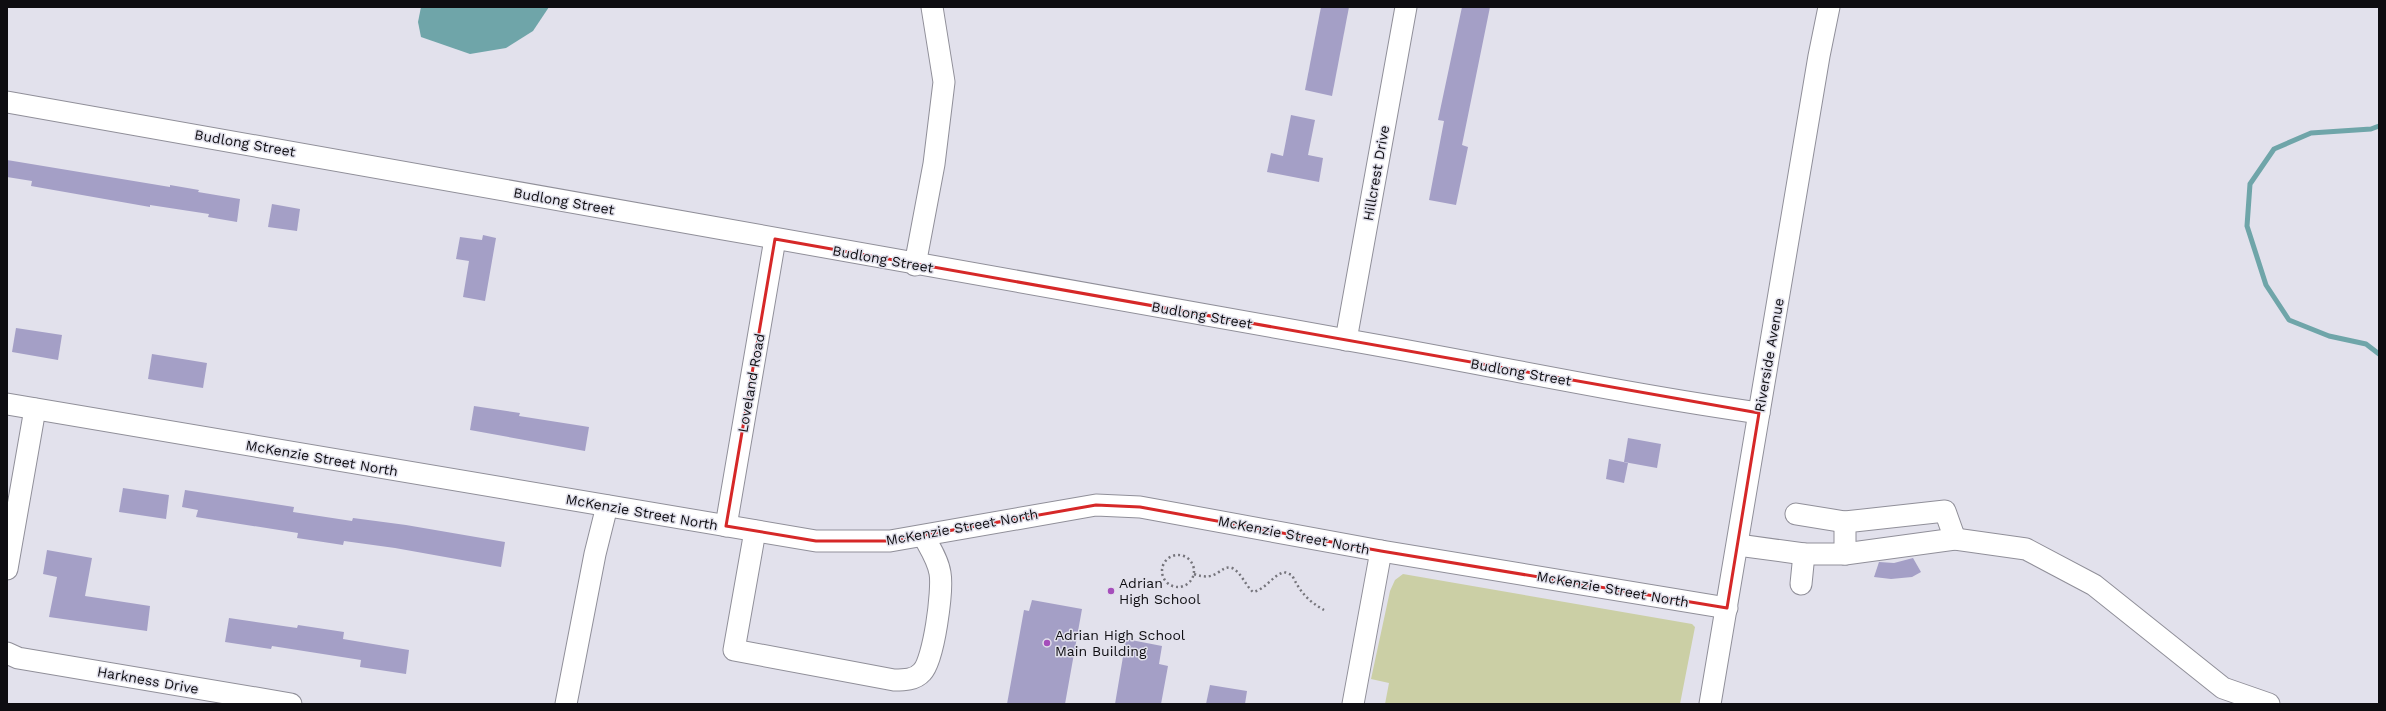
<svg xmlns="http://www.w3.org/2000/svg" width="2386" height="711" font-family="'Work Sans',sans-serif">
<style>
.green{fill:#cbcfa5}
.water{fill:#6fa5a9}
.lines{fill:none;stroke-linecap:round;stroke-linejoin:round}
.stream{stroke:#6fa5a9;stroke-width:5}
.building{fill:#a49fc6}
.minor-casing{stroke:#908f99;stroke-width:23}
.path{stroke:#75747b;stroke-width:2.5;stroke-dasharray:2 3;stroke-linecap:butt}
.minor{stroke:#fff;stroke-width:21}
.marked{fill:none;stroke:#d62828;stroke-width:3;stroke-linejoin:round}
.poi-dot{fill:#a54ebb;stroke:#e2e1ec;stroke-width:1.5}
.labels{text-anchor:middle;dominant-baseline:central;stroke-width:3;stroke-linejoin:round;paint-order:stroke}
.street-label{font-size:14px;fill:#0e0d11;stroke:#e2e1ec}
.poi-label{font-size:14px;fill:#0e0d11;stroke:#e2e1ec;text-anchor:start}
</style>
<rect width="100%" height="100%" fill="#e2e1ec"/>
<polygon class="green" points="1403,574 1692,624 1695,627 1680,704 1385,704 1389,683 1371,679 1390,591 1395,580"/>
<polygon class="water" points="421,7 549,7 533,31 506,48 470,54 421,37 418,22"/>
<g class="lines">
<polyline class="stream" points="2379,126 2371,129 2311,133 2274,149 2250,184 2247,226 2266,285 2289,320 2329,336 2366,344 2379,354"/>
</g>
<g class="building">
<polygon points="1321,7 1349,7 1332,96 1305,90"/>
<polygon points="1462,7 1490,7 1462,145 1468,147 1456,205 1429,200 1444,121 1438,120"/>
<polygon points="1291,115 1315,120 1308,155 1323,158 1319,182 1267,172 1271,153 1283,156"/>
<polygon points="7,160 170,187 170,185 199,190 198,192 240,199 237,222 208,217 209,214 150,205 150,207 31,186 32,181 7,177"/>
<polygon points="272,204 300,209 297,231 268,227"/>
<polygon points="483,235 496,238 485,301 463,297 469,261 456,259 460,237 482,240"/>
<polygon points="16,328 62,335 58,360 12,352"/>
<polygon points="152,354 207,363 203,388 148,379"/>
<polygon points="474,406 520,413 519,416 589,427 585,451 470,430"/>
<polygon points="1628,438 1661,444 1657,468 1624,462"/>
<polygon points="1609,459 1628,463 1624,483 1606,479"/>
<polygon points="123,488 169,495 166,519 119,512"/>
<polygon points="185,490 294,507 293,512 352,521 353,518 406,525 505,542 501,567 395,548 344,541 343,545 297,538 298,533 196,517 198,510 182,507"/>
<polygon points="47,550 92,558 85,596 150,606 147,631 49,617 57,577 43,574"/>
<polygon points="1913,558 1921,572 1912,577 1891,579 1874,577 1879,562 1894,563"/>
<polygon points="1032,600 1082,609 1065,704 1007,704 1024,610 1029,611"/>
<polygon points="229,618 297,628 298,625 344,632 343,639 409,650 406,674 360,667 361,660 272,646 271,649 225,642"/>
<polygon points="1126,639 1162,646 1159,664 1168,666 1161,704 1115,704"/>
<polygon points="1210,685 1247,691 1245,704 1206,704"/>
</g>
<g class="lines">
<defs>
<g id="minor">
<path d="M7,102c443,76 886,159 1329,236 141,24 281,55 423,75"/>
<polyline points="915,265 934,164 944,82 932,7"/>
<polyline points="1346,340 1406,7"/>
<polyline points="7,404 816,541 890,541 1096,505 1140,507 1381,551 1727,608"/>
<polyline points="1796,514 1845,522"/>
<polyline points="726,526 775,239"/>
<path d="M755,531l-21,119 160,30c10,0 21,0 28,-8 12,-12 21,-82 18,-99 -2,-13 -10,-25 -16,-36"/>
<polyline points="1738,545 1804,554 1845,554 1955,539 2026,549 2094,585 2223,688 2269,704"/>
<polyline points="1845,554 1845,522 1945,511 1955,539"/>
<polyline points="7,569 35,409"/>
<polyline points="1801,584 1804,554"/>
<polyline points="7,653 18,658 291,704"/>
<polyline points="566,704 595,554 607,506"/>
<polyline points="1353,704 1381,551"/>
<polyline points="1710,704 1819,56 1829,7"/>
</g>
</defs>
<use href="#minor" class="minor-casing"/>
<g class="path">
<circle cx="1178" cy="571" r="16"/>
<path d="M1194,574c24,9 26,-10 38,-6 9,4 13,17 21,24 13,-3 19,-16 31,-20l8,3c8,17 16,26 32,35"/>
</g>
<use href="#minor" class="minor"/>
</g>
<path class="marked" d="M775,239l984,174 -32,195 -346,-57 -241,-44 -44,-2 -206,36h-74l-90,-15z"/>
<g class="poi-dot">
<circle cx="1111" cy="591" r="4"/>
<circle cx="1047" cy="643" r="4"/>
</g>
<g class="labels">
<g class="street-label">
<text transform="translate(245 143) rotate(10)">Budlong Street</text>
<text transform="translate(1376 173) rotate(-80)">Hillcrest Drive</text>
<text transform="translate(564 201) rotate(10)">Budlong Street</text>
<text transform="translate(883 259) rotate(10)">Budlong Street</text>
<text transform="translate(1202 315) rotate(10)">Budlong Street</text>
<text transform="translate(1769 355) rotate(-80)">Riverside Avenue</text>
<text transform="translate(1521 372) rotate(10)">Budlong Street</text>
<text transform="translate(751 383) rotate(-80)">Loveland Road</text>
<text transform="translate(322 458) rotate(10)">McKenzie Street North</text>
<text transform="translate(642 512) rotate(10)">McKenzie Street North</text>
<text transform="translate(962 527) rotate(-10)">McKenzie Street North</text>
<text transform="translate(1294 535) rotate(11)">McKenzie Street North</text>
<text transform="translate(1613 589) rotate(10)">McKenzie Street North</text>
<text transform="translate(148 680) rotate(10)">Harkness Drive</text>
</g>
<g class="poi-label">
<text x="1119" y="583">Adrian<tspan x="1119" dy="16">High School</tspan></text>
<text x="1055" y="635">Adrian High School<tspan x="1055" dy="16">Main Building</tspan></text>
</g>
</g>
<rect width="2386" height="711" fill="none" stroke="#0e0d11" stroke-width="16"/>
</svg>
